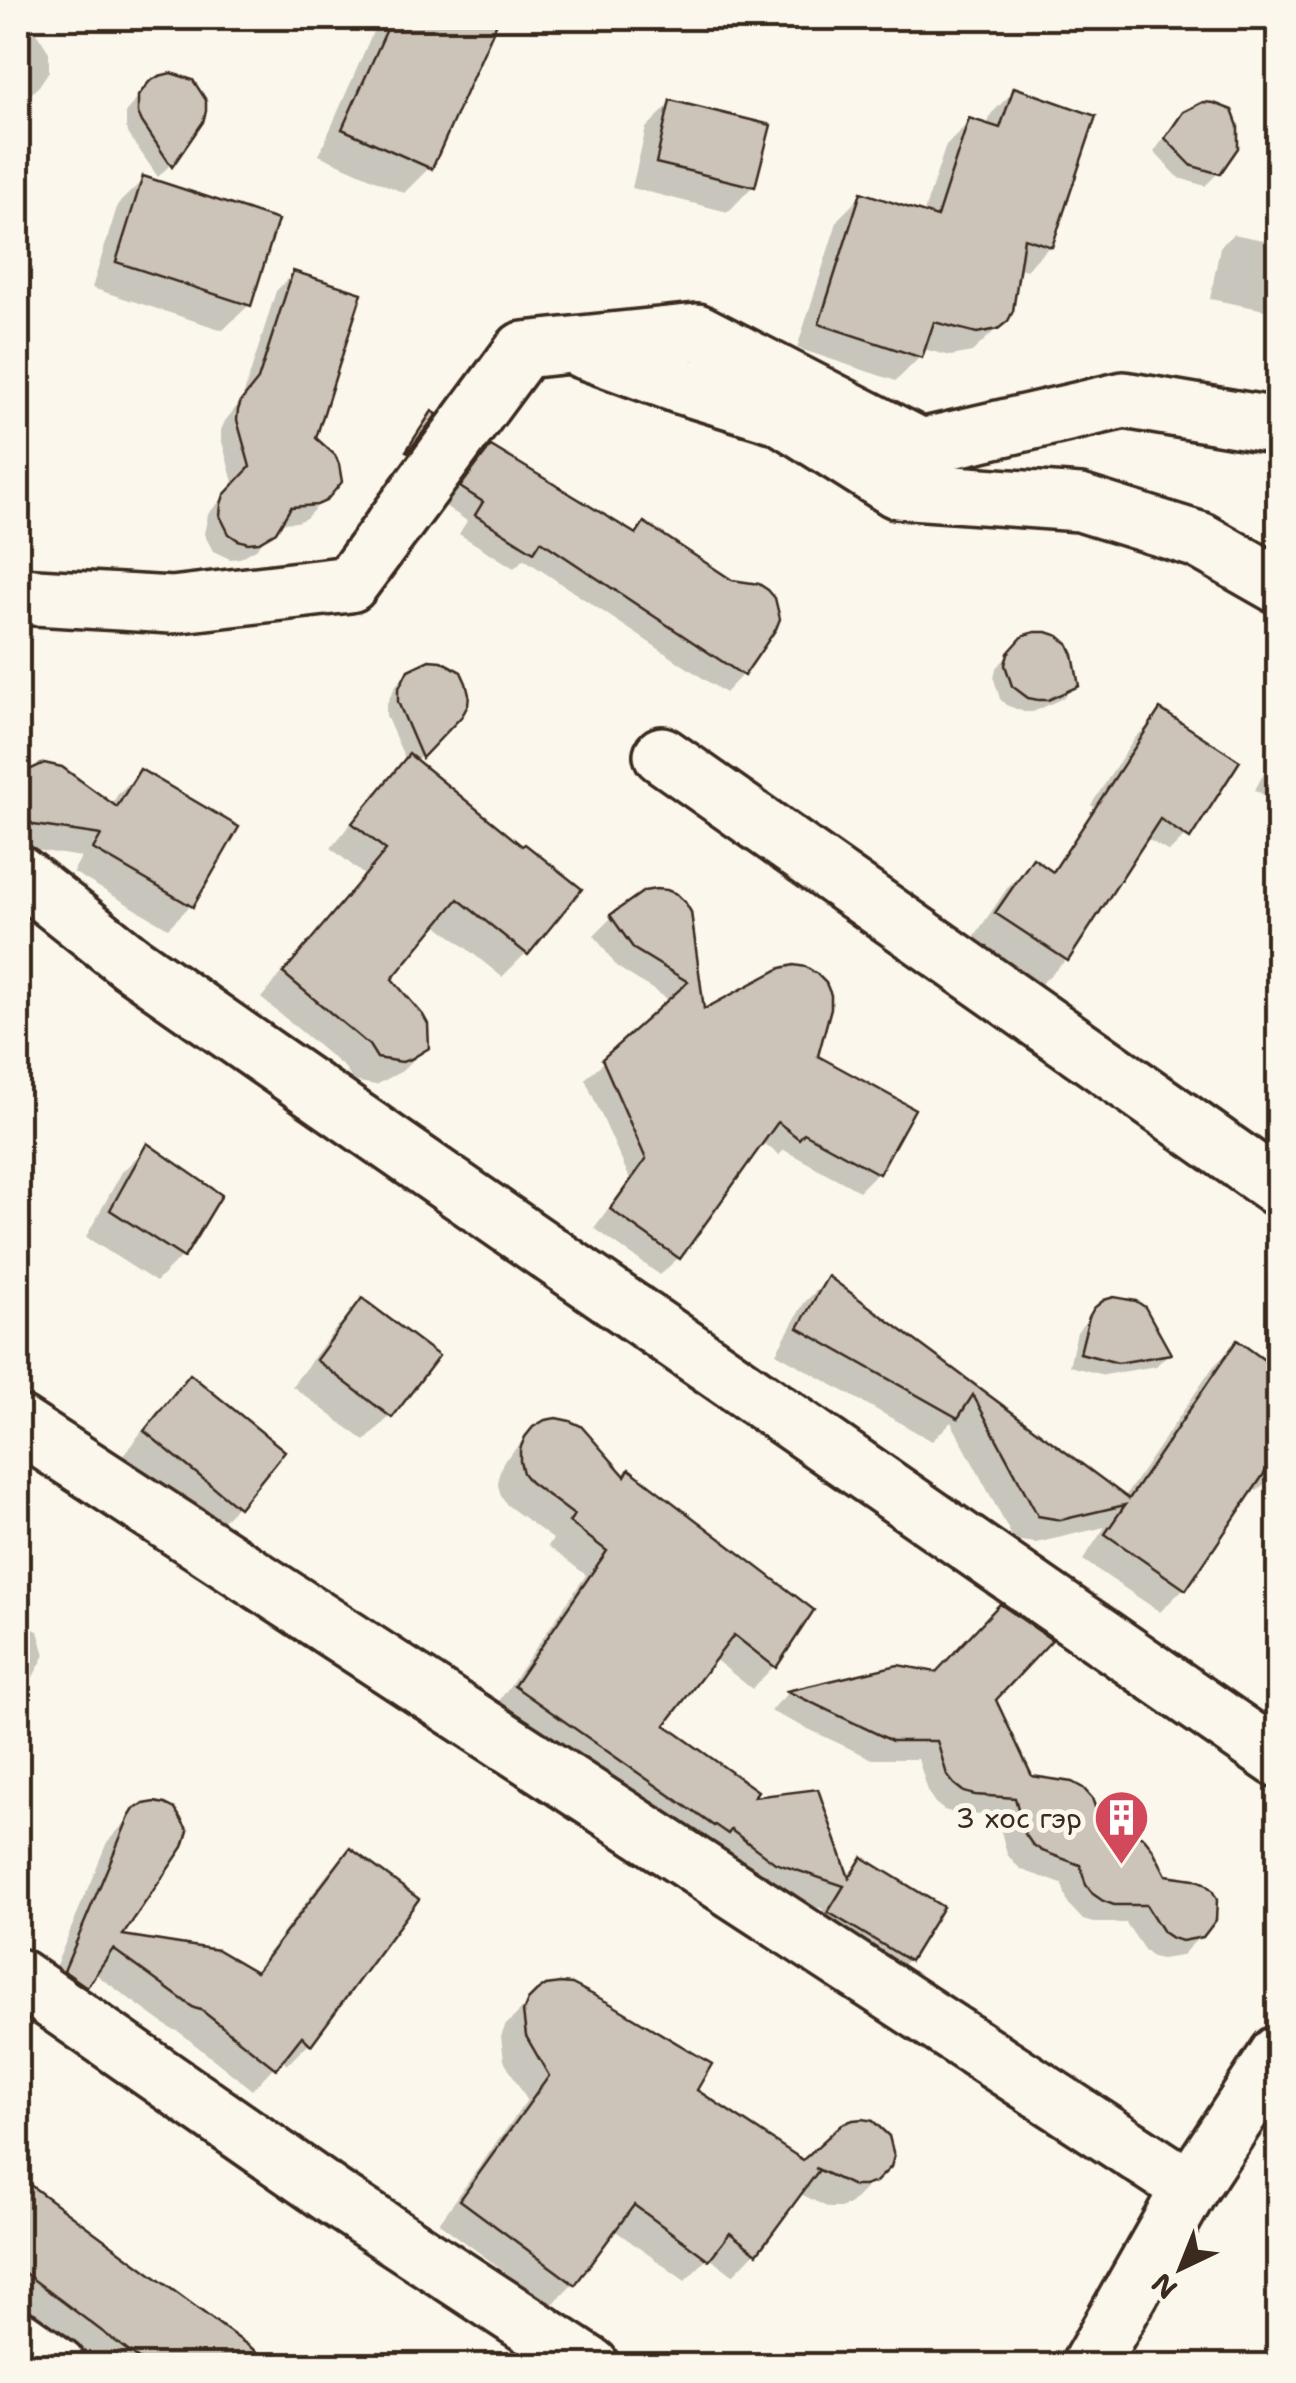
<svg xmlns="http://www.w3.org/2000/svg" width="1296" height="2383" font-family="'Shantell Sans',sans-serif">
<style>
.shadow{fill:#0003}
.building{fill:#ccc4b9;stroke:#3b2a1e;stroke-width:2.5}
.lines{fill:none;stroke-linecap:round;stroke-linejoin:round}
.minor-casing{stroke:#3b2a1e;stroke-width:62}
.minor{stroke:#fbf7ec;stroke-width:55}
.labels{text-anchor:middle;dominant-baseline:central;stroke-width:10;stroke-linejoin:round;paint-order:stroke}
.poi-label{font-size:28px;fill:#3b2a1e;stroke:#fbf7ec;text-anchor:end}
</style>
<rect width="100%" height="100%" fill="#fbf7ec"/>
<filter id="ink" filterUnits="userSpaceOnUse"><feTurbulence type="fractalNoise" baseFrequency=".01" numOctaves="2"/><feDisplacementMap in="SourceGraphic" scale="20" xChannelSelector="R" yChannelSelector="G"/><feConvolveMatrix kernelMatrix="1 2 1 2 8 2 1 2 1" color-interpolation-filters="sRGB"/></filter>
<g filter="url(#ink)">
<g class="shadow">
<polygon points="379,18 496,18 429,168 404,193 319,155"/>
<polygon points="18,25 36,32 49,52 49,71 39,86 25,100 18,103"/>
<polygon points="151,84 201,121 170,165 158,177 129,135 126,127 126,111"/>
<polygon points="1015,90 1050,246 1026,270 1017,267 1006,320 972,352 951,356 923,349 920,357 896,381 797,348 838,219 862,195 923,215 946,145 970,121 987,126 991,114"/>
<polygon points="1202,102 1230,112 1218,173 1205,186 1179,178 1154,152 1171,128 1185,114"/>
<polygon points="671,103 753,186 728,212 632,188 646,128"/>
<polygon points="144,179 249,305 223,330 92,288 118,204"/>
<polygon points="1233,234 1278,243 1278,309 1275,312 1210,299 1220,247"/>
<polygon points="293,274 313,439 324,499 306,518 297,522 279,523 256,549 240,558 230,559 213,551 204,534 208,514 234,486 221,438 221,430 225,421 242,400 276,291"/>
<polygon points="491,449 634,535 644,525 731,583 742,675 725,693 524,559 514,568 459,534 467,521 445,506 473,467"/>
<polygon points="18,466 32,485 24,501 18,508"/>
<polygon points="1026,638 1076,685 1063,698 1033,712 1024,712 1006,705 1000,699 994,679 996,668"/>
<polygon points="410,672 460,715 415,762 522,850 578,890 526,953 502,977 435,923 389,979 426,1047 402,1071 376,1085 353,1081 345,1068 261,998 364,875 331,848 385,781 406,761 386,716 386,705 396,685"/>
<polygon points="1161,713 1194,827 1169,852 1091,805 1135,738"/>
<polygon points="1278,746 1278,803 1255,790"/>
<polygon points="140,772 191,905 168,928 73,872 81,857 18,847 18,782 27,773 111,806 118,794"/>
<polygon points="1066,856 1113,888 1066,960 1040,985 972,940 1008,887 1033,861 1050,873"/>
<polygon points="656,891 702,1013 815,1057 877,1173 859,1191 784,1150 779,1155 761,1141 678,1258 660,1275 594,1228 630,1179 585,1079 671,1001 617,967 594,935 612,917"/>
<polygon points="147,1147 182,1256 156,1282 86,1237 122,1172"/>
<polygon points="828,1279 1124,1498 1213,1367 1237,1343 1278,1372 1278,1483 1271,1477 1257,1491 1252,1488 1184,1588 1160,1612 1083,1560 1105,1527 1036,1543 1014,1540 951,1422 932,1441 776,1353 804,1303"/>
<polygon points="363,1301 390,1416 365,1441 292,1386 337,1327"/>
<polygon points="1096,1309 1168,1354 1156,1366 1104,1375 1069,1366 1077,1332"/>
<polygon points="190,1377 237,1506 212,1532 121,1458 165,1402"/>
<polygon points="534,1429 774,1666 752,1689 713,1658 661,1725 749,1800 845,1877 862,1860 940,1908 908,1960 885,1983 808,1935 823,1909 751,1885 493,1710 586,1575 548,1546 553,1539 507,1505 501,1496 498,1485 499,1474 503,1462"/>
<polygon points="18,1622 38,1631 45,1655 33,1677 18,1691"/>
<polygon points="899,1668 993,1700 1030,1778 1164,1878 1208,1928 1181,1956 1162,1959 1152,1957 1145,1951 1126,1923 1093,1923 1083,1920 1068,1904 1062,1884 1022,1870 1014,1863 1007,1854 997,1816 954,1813 944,1810 935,1803 929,1794 918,1759 872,1759 770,1711 788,1693"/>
<polygon points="136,1811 118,1937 253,1973 328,1873 350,1851 309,2043 287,2065 281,2059 252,2090 178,2031 171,2029 94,1973 85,1985 63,2008 44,1994 107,1842"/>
<polygon points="537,1994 693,2090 804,2163 888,2165 850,2204 840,2208 829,2208 799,2193 755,2252 733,2275 709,2257 685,2281 613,2229 574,2283 551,2306 439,2223 527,2100 504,2060 501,2037 505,2026"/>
<polygon points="18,2180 69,2214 68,2216 189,2366 89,2366 18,2312"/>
<polygon points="290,2356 302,2366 280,2366"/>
</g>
<g class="building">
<polygon points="392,18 499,18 432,169 342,129"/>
<polygon points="171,73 193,80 206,100 206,111 203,122 172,167 142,122 138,113 138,96 149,82 159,76"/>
<polygon points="1014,87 1096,116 1052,247 1024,238 1013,311 1008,321 998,329 977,333 934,322 922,358 819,324 861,192 937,217 969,118 1000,128"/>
<polygon points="670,100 771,125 755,187 656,163"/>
<polygon points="1203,102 1214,103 1232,110 1238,126 1238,148 1220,174 1192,166 1165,138 1183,112"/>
<polygon points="143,176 278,220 251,306 116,262"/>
<polygon points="293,271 362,293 316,438 335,455 339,464 342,482 326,501 317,505 291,507 276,532 259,542 248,543 238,540 229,534 220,516 221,504 224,495 250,467 237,420 238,410 241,401 258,380"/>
<polygon points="432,411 437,414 408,452 406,451"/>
<polygon points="491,446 636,534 644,522 732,580 759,584 768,590 775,598 780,619 776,629 744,676 541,541 534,552 475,515 483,502 460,487"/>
<polygon points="1035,632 1047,632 1059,636 1068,644 1073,655 1079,686 1048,700 1038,700 1028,698 1012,686 1005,665 1008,653 1024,635"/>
<polygon points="429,660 441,661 461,672 466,683 469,695 468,705 462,716 422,758 398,702 398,690 408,670"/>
<polygon points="1160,709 1240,761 1190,839 1160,819 1068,961 995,913 1033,858 1053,872"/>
<polygon points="409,754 522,846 525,844 582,889 528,955 458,899 392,979 423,1015 428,1024 429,1048 411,1059 402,1062 377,1058 369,1045 283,973 386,850 352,823"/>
<polygon points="44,763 62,767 117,807 140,769 239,827 193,907 93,849 101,835 34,825 18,812 18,775"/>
<polygon points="656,889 667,890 677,894 685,902 691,912 704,1009 781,968 794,965 806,967 817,974 826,983 831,995 831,1008 818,1056 915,1109 879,1174 804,1133 799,1139 778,1122 680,1259 610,1209 646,1159 602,1059 688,982 634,949 610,915 644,891"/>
<polygon points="147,1143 222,1195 184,1258 110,1210"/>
<polygon points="828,1276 1129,1499 1237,1340 1278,1370 1278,1453 1186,1590 1105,1534 1125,1505 1061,1520 1038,1516 973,1395 958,1418 798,1328"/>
<polygon points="1114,1297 1136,1301 1145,1307 1171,1354 1118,1363 1080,1353 1089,1317 1094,1308 1104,1300"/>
<polygon points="362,1298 439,1356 392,1418 316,1360"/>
<polygon points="190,1374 285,1451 239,1508 144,1431"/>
<polygon points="556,1418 570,1421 581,1426 625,1476 629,1469 814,1610 776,1668 734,1635 665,1725 758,1791 754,1797 818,1789 849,1878 862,1857 943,1907 910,1961 828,1912 844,1886 775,1863 731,1830 728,1834 715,1825 714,1826 514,1686 607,1551 569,1522 574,1515 530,1482 523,1473 520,1461 520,1449 525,1437 533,1427 545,1420"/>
<polygon points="1000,1604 1052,1640 996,1700 1032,1776 1072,1782 1083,1788 1092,1798 1102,1827 1133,1832 1144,1838 1152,1848 1166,1875 1194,1879 1204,1883 1212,1890 1217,1900 1216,1920 1203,1937 1182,1941 1172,1938 1163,1932 1146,1905 1114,1905 1103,1901 1093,1894 1086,1885 1080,1865 1042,1851 1032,1844 1025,1834 1015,1798 975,1795 964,1792 954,1784 947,1775 937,1741 892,1741 787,1691 898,1665 936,1672"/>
<polygon points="155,1802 165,1804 175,1809 188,1831 183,1847 123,1935 218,1950 256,1972 350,1848 419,1899 311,2045 302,2036 276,2069 201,2010 194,2008 113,1949 87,1987 64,1971 129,1817 134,1809 144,1804"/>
<polygon points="560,1983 572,1984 611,2004 712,2064 697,2090 803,2160 842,2124 853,2120 863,2119 873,2121 889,2136 894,2156 891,2167 876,2182 864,2186 853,2186 815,2168 819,2170 757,2254 730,2233 709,2260 634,2205 575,2285 460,2200 549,2076 526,2036 523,2012 528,2000 536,1992 546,1985"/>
<polygon points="18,2176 276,2366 148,2366 18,2268"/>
</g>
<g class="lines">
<defs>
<g id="minor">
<polyline points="582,350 679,385 780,416 897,490 1080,503 1199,540 1278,585"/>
<polyline points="18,596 172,605 350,584 523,350 697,332 921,447 1124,400 1278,426"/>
<polyline points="662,755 1278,1188"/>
<polyline points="18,873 130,962 273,1062 1278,1759"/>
<polyline points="18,1424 1190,2188"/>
<polyline points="18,1977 335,2198 591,2366"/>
<polyline points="18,2338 58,2366"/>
<polyline points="1089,2366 1190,2188 1278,2054"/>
</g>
</defs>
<use href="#minor" class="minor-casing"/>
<use href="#minor" class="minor"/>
</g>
</g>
<defs>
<symbol id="building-pin" viewBox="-11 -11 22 30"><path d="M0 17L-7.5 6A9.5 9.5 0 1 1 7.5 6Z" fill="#d1495b" stroke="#fbf7ec"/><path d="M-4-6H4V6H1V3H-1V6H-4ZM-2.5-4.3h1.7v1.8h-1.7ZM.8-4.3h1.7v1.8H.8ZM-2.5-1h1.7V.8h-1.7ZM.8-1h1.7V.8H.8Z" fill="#fff"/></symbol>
</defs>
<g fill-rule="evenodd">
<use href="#building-pin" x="1090" y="1786" width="63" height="86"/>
</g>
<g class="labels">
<g class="poi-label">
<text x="1082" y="1818">3 хос гэр</text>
</g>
</g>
<rect width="1296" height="2383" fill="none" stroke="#fbf7ec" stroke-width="60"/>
<rect x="30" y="30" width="1236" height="2323" fill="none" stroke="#3b2a1e" stroke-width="4" filter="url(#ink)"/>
<g transform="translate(1181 2268) rotate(223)" stroke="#fbf7ec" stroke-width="8" paint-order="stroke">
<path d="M0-8L18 38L0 25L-18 38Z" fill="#3b2a1e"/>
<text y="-15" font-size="28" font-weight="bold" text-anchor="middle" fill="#3b2a1e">N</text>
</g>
</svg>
